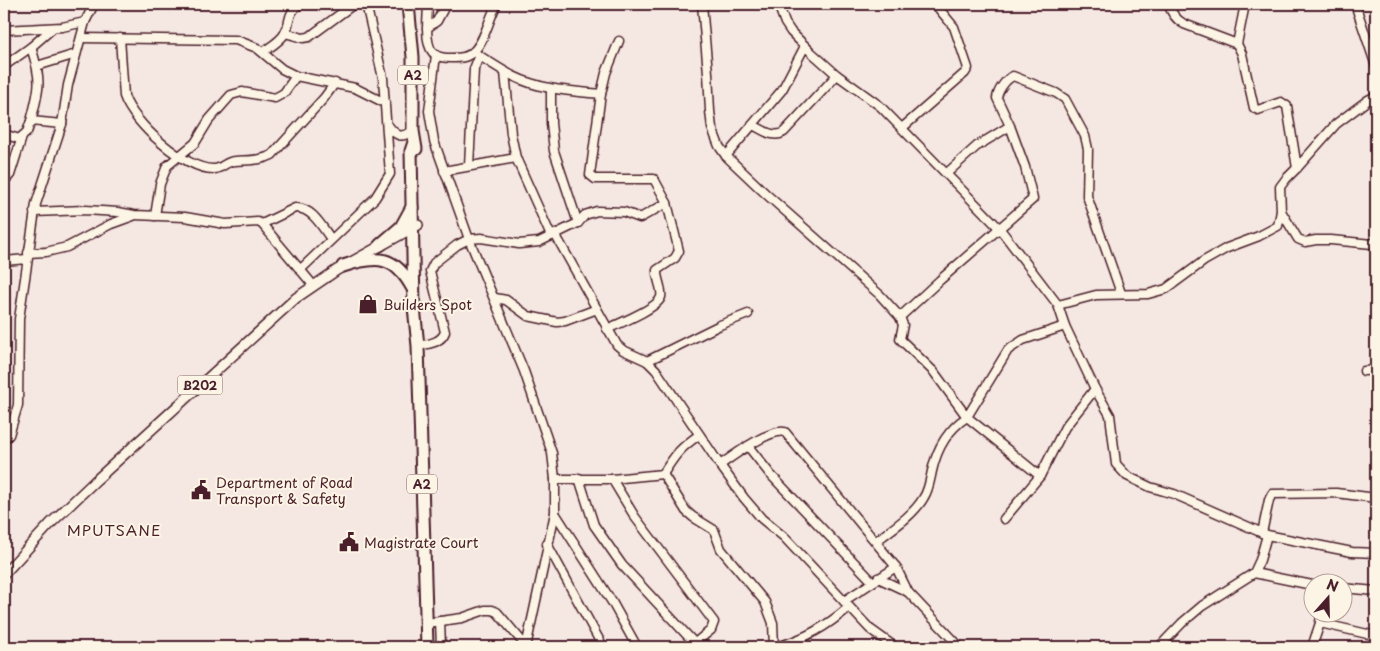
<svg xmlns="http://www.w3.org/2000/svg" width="1380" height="651" font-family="'Playpen Sans',sans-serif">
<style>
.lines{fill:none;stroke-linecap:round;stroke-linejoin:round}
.minor-casing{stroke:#4a1f2b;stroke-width:11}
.major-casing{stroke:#4a1f2b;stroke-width:12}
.highway-casing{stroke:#4a1f2b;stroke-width:15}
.minor{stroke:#fcf5e5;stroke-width:8}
.major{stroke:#fcf5e5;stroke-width:9}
.highway{stroke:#fcf5e5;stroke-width:11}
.labels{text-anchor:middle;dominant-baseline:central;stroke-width:4;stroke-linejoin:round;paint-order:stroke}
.shield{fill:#fcf5e5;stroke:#7f5f63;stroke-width:1}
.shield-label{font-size:12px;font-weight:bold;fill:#4a1f2b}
.poi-label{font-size:14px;fill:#4a1f2b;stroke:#fcf5e5;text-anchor:start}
.neighbourhood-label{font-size:15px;letter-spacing:1px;fill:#4a1f2b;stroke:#fcf5e5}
</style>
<rect width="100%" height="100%" fill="#f5e7e2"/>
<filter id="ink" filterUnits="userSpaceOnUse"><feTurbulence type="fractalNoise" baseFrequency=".02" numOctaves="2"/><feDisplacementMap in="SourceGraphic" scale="10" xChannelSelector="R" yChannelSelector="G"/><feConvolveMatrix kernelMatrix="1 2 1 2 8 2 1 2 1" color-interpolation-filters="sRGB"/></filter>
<g filter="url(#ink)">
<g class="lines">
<defs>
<g id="minor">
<path d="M428,4c0,13 -5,44 8,51 3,2 11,3 15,3 8,0 16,0 22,-6 12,-11 16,-34 24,-48"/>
<path d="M702,4l6,69 2,38 2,17 7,18 7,10 40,38 114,101 20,22 40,-37 93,-81 -8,-32 -15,-41 -13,-28c1,-8 9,-19 16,-22l43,17 9,6 20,37 3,13 -1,47 34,97"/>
<polyline points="778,4 785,23 791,32 811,52 837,75 880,106 1000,229 1058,305 1065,326 1095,389 1110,415 1116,464 1127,476 1150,487 1174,494 1267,535 1352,552 1376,553"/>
<path d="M1168,4c4,9 7,15 16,20l53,20"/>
<polyline points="1245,4 1237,44 1242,54 1254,108 1258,110 1281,102 1287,106 1297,168"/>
<polyline points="1355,4 1376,66"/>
<polyline points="427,28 437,21 446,4"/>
<polyline points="4,30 62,27 85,22"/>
<polyline points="285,33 303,38 309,37 354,4"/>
<polyline points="81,38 236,40 257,48 282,69 296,76 355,88 385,103"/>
<path d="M120,38l4,58c9,27 61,74 90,73 8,0 12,-8 21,-8 13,-1 26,0 37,-6l52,-57 11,-15"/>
<path d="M31,47c11,34 9,40 0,74"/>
<path d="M263,52c7,-5 18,-11 22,-19 6,-12 2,-19 14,-29"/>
<path d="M473,52c14,8 26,17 40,24 28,14 57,15 88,18"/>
<polyline points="436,55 429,111 434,141 469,239 524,371 552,453 555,479 555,513 526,647"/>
<polyline points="4,66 31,47 53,28"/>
<polyline points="37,66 76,54"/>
<polyline points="505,72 511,134 516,158 551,236"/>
<polyline points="551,89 551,123 554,151 578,223"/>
<path d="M387,124c9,12 13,15 26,7"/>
<path d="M753,125c10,5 21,14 31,7l53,-57"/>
<polyline points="902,128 965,73 968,68 954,27 935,4"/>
<polyline points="4,134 19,139 27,132 31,121 62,124"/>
<polyline points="726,156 782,90 805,46"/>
<polyline points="469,166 474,69 479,56"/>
<polyline points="444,171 516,158"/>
<polyline points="947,173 977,146 1010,126"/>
<polyline points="4,181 10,175 22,137"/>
<polyline points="1281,211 1298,239 1305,242 1316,240 1331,240 1372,244 1376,241"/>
<polyline points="34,212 85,210 118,212 134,215 185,217 225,224 258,222 262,224 313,285"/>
<polyline points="155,216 160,184 167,166 195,143 209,120 231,95 242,92 275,98 284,93 296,76"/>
<path d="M262,224l33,-16c17,-1 27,19 36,31"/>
<polyline points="555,234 617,345 623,350 647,361 656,370 720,465 744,498 762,519 784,537 870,629 895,647"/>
<polyline points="28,253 46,252 67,247 111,224 133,216"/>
<polyline points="4,261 27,259"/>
<polyline points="300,270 375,198 390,174 383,78 366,4"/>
<polyline points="495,298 506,300 528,316 557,322 565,321 597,309"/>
<polyline points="1058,305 1096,295 1148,294 1166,289 1204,261 1227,248 1259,236 1278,226 1281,211 1280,187 1286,179 1297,168 1336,124 1368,100 1376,96"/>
<polyline points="900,317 903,325 900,339 934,372 967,417 1040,476"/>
<path d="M607,329c11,-5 51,-21 54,-32 2,-8 -5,-18 -4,-27l18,-12 4,-7 -12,-48 -13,-24h-59l-5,-4 11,-81 5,-21 13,-32"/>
<path d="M418,346c10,-2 23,-3 27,-14l-15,-61 4,-8 23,-18 12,-6 12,-1 38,6 20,-2 39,-19 7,-8 12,-4 27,1 16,6 27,-15"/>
<polyline points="647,361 720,325 748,314"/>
<polyline points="1364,371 1376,370"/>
<polyline points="4,439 9,435 18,405 19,319 36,204 62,124 68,85 85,22 94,4"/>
<polyline points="748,446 770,474 872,581"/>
<path d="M720,465c13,-9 50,-37 65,-33l111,135 12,25 52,55"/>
<polyline points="663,474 686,511 693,517 714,530 721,549 765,602 773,623 774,647"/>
<polyline points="579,478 594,525 622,565 698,647"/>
<path d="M555,479h57l51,-5c12,-19 17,-26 36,-39"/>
<polyline points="612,479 635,517 714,622 711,630 695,643"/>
<polyline points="555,513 612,602 637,647"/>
<polyline points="1004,519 1040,476 1065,427 1095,389"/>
<polyline points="1262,533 1269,500 1272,494 1336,493 1376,498"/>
<path d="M876,541c16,-12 38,-26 48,-44 5,-8 6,-17 8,-26 5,-23 15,-41 35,-54l41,-67 15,-10 42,-14"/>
<polyline points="547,544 603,647"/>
<polyline points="1254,573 1312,585"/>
<polyline points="878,578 908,592"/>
<polyline points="1342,588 1376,591"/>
<polyline points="844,601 896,567"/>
<polyline points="440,621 441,647"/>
<polyline points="427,623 462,618 485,610 492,610 497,612 526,646"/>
<polyline points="1320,623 1321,614"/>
<path d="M777,647c29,-9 49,-20 72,-40"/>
<polyline points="1159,647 1182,623 1202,606 1254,573 1260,560 1267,535"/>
<polyline points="1312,647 1320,623 1376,636"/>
</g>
<polyline id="major" points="4,574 51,523 94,482 296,298 337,270 418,225"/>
<g id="highway">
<polyline points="408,4 413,57 413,131 416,149"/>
<polyline points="414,142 411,151 414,307 418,346 427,647"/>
<polyline points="380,245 401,227 412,207"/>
<path d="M343,266c34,-11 52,-11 70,23"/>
</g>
</defs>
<use href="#minor" class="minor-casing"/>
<use href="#major" class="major-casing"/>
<use href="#highway" class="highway-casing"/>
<use href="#minor" class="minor"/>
<use href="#major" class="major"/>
<use href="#highway" class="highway"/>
</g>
</g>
<defs>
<symbol id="shop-bare" viewBox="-9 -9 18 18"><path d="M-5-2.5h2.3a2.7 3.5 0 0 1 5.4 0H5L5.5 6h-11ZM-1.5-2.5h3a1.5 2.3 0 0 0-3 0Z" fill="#4a1f2b" stroke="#fcf5e5" stroke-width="2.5" paint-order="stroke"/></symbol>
<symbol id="civic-bare" viewBox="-9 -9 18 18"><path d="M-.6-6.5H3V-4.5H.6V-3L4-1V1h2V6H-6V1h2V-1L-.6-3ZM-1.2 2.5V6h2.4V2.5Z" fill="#4a1f2b" stroke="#fcf5e5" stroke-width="2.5" paint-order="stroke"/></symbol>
</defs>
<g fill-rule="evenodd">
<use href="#shop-bare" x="354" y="290" width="28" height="28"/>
<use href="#civic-bare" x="187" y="476" width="28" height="28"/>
<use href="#civic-bare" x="335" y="528" width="28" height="28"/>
</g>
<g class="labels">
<g class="shield">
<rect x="398" y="65.5" width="30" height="19" rx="4"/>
<rect x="177.5" y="375.5" width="45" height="19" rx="4"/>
<rect x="407" y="474.5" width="30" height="19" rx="4"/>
</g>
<g class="shield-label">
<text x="413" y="75">A2</text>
<text x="200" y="385">B202</text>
<text x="422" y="484">A2</text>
</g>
<g class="poi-label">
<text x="383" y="304">Builders Spot</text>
<text x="216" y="482">Department of Road<tspan x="216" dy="16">Transport &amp; Safety</tspan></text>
<text x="364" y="542">Magistrate Court</text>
</g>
<g class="neighbourhood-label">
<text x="114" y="529">MPUTSANE</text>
</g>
</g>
<rect width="1380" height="651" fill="none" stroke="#fcf5e5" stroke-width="20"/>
<rect x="10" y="10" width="1360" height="631" fill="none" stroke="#4a1f2b" stroke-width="2" filter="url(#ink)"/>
<g transform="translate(1328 598) rotate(20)"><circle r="24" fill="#fcf5e5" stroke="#b59f9b"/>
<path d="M0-4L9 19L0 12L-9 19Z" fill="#4a1f2b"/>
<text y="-8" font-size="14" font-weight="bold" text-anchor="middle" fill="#4a1f2b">N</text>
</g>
</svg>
